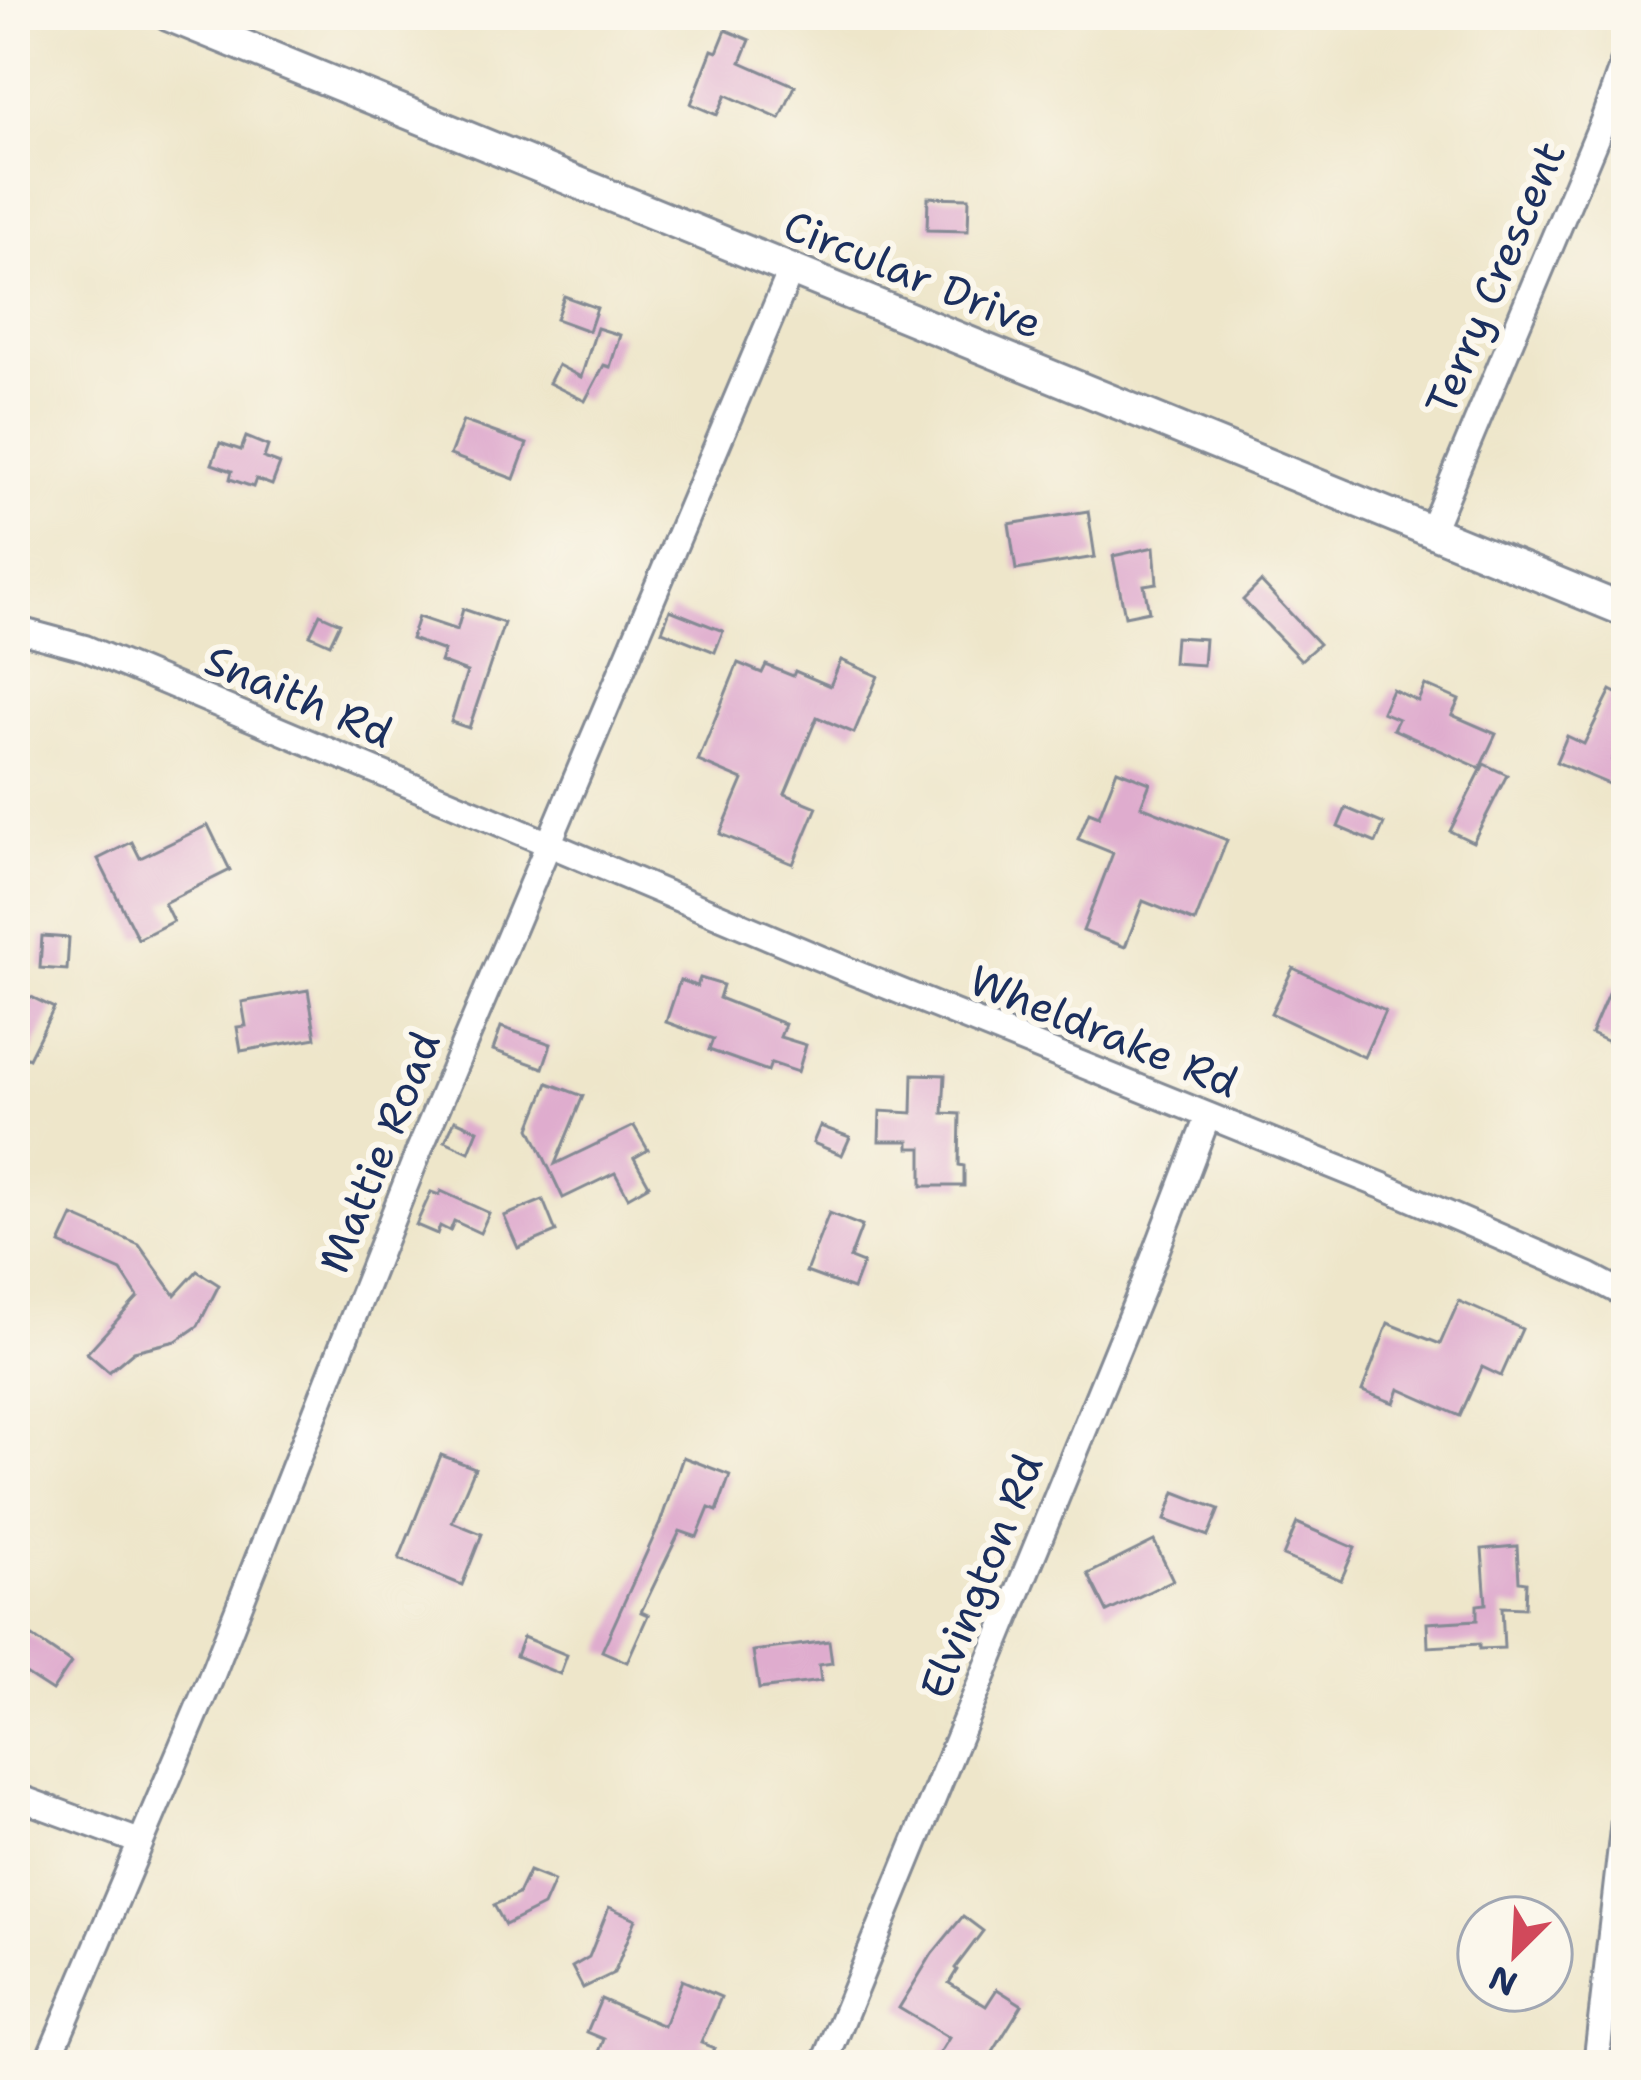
<svg xmlns="http://www.w3.org/2000/svg" width="1641" height="2080" font-family="'Shantell Sans',sans-serif">
<style>
.building{fill:#dfacce}
.lines{fill:none;stroke-linecap:round;stroke-linejoin:round}
.minor-casing{stroke:#848a94;stroke-width:30}
.tertiary-casing{stroke:#848a94;stroke-width:36}
.minor{stroke:#fff;stroke-width:24}
.tertiary{stroke:#fff;stroke-width:30}
.labels{text-anchor:middle;dominant-baseline:central;stroke-width:12;stroke-linejoin:round;paint-order:stroke}
.street-label{font-size:42px;fill:#1b2f5e;stroke:#fbf7ec}
</style>
<rect width="100%" height="100%" fill="#fbf7ec"/>
<filter id="ink" filterUnits="userSpaceOnUse"><feTurbulence type="fractalNoise" baseFrequency=".00833" numOctaves="2"/><feDisplacementMap in="SourceGraphic" scale="24" xChannelSelector="R" yChannelSelector="G"/><feConvolveMatrix kernelMatrix="1 2 1 2 8 2 1 2 1" color-interpolation-filters="sRGB"/></filter>
<filter id="wash" filterUnits="userSpaceOnUse"><feTurbulence type="fractalNoise" baseFrequency=".004" numOctaves="4" result="noise"/><feDisplacementMap in="SourceGraphic" scale="48" xChannelSelector="R" yChannelSelector="G"/><feGaussianBlur stdDeviation="2.7" result="paint"/><feColorMatrix in="noise" values="0 0 0 0 0 0 0 0 0 0 0 0 0 0 0 0 0 1.4 0 .05"/><feComposite in="paint" operator="in"/></filter>
<g filter="url(#wash)">
<rect width="100%" height="100%" fill="#eee6ca"/>
<g id="blocks">
<g class="building">
<polygon points="726,30 750,40 741,62 795,86 780,119 726,95 717,115 691,104 712,50 717,52"/>
<polygon points="928,197 969,198 968,231 927,230"/>
<polygon points="564,296 597,308 589,331 556,319"/>
<polygon points="597,328 620,335 610,367 604,365 585,401 549,383 558,365 581,377"/>
<polygon points="463,421 527,444 514,479 450,455"/>
<polygon points="246,437 268,446 264,458 280,464 272,485 256,479 253,487 230,479 232,471 212,464 220,443 241,450"/>
<polygon points="1088,511 1095,557 1016,570 1009,524"/>
<polygon points="1154,547 1157,583 1144,585 1149,611 1125,616 1113,556"/>
<polygon points="1261,582 1319,644 1301,660 1243,600"/>
<polygon points="463,609 504,623 469,728 451,722 467,672 440,662 444,651 411,639 418,617 457,630"/>
<polygon points="670,610 723,631 715,652 662,631"/>
<polygon points="320,614 340,623 330,644 310,635"/>
<polygon points="1175,637 1205,639 1203,665 1173,663"/>
<polygon points="841,660 878,676 854,733 817,717 785,794 817,807 793,864 720,834 743,780 698,761 738,663 762,673 766,665 793,676 795,671 830,686"/>
<polygon points="1425,685 1459,700 1452,715 1496,734 1480,768 1393,729 1398,719 1382,712 1392,689 1418,701"/>
<polygon points="1611,690 1626,698 1626,732 1612,760 1626,766 1618,788 1556,762 1567,736 1584,744"/>
<polygon points="1484,764 1507,775 1473,842 1450,831"/>
<polygon points="1117,770 1150,783 1141,806 1227,840 1195,922 1143,901 1125,947 1083,931 1113,853 1078,839 1089,812 1099,816"/>
<polygon points="1346,808 1384,824 1376,843 1338,827"/>
<polygon points="208,825 230,870 164,903 173,921 138,939 98,859 132,842 140,858"/>
<polygon points="42,936 69,938 67,970 40,968"/>
<polygon points="1293,968 1385,1011 1364,1057 1271,1013"/>
<polygon points="700,978 723,985 719,998 785,1024 780,1037 806,1045 798,1072 771,1063 768,1071 709,1050 713,1039 666,1022 680,980 697,986"/>
<polygon points="1611,987 1626,993 1626,1050 1591,1034"/>
<polygon points="15,989 54,1008 29,1058 15,1051"/>
<polygon points="308,990 316,1038 241,1051 237,1027 246,1026 242,1002"/>
<polygon points="501,1027 551,1044 543,1068 493,1050"/>
<polygon points="913,1074 945,1075 943,1113 960,1114 959,1165 964,1166 964,1186 922,1186 922,1148 909,1148 909,1141 879,1141 880,1111 912,1113"/>
<polygon points="548,1083 583,1096 555,1164 634,1126 648,1150 634,1158 649,1185 628,1197 615,1173 563,1198 530,1128"/>
<polygon points="455,1120 478,1130 469,1152 445,1141"/>
<polygon points="820,1126 850,1137 842,1155 813,1143"/>
<polygon points="441,1191 489,1213 480,1233 454,1221 450,1231 440,1226 437,1234 416,1225 431,1192 439,1195"/>
<polygon points="543,1200 556,1232 518,1248 504,1216"/>
<polygon points="829,1213 862,1226 850,1258 863,1263 853,1289 806,1272"/>
<polygon points="73,1216 139,1245 175,1295 197,1271 219,1285 198,1326 176,1341 134,1351 109,1372 87,1353 138,1297 121,1271 60,1244"/>
<polygon points="1459,1301 1522,1329 1501,1376 1482,1367 1460,1416 1399,1389 1394,1403 1362,1391 1388,1323 1440,1344"/>
<polygon points="441,1455 475,1468 452,1522 482,1534 462,1585 399,1559"/>
<polygon points="683,1457 730,1475 717,1511 709,1508 697,1537 680,1531 641,1612 648,1615 627,1662 602,1651 660,1523"/>
<polygon points="1175,1492 1219,1509 1208,1536 1165,1520"/>
<polygon points="1297,1523 1355,1548 1341,1580 1283,1556"/>
<polygon points="1154,1541 1173,1580 1107,1612 1088,1574"/>
<polygon points="1517,1546 1519,1581 1526,1582 1525,1608 1502,1607 1504,1648 1479,1649 1479,1644 1428,1647 1427,1623 1477,1620 1477,1605 1486,1604 1482,1549"/>
<polygon points="15,1625 71,1663 52,1691 15,1667"/>
<polygon points="523,1637 567,1655 560,1674 516,1656"/>
<polygon points="829,1641 832,1663 819,1665 821,1681 759,1689 753,1651"/>
<polygon points="529,1871 554,1881 543,1906 505,1925 494,1905 518,1894"/>
<polygon points="609,1907 636,1919 614,1973 583,1988 572,1967 589,1957"/>
<polygon points="963,1916 983,1931 955,1968 957,1970 949,1983 986,2006 997,1989 1022,2005 985,2065 953,2065 938,2056 949,2038 899,2008 932,1954"/>
<polygon points="682,1980 721,1997 701,2043 714,2048 706,2065 594,2065 604,2039 587,2032 601,1999 664,2026"/>
</g>
</g>
</g>
<g filter="url(#ink)">
<use href="#blocks" fill-opacity="0" stroke="#848a94" stroke-width="3"/>
<g class="lines">
<defs>
<g id="minor">
<polyline points="1431,531 1603,121 1626,55"/>
<polyline points="15,629 85,648 850,971 1383,1186 1590,1276 1626,1295"/>
<polyline points="15,1796 140,1842"/>
<polyline points="46,2065 210,1680 418,1153 791,270"/>
<polyline points="824,2065 1143,1286 1208,1116"/>
<polyline points="1596,2065 1626,1803"/>
</g>
<polyline id="tertiary" points="168,15 1626,611"/>
</defs>
<use href="#minor" class="minor-casing"/>
<use href="#tertiary" class="tertiary-casing"/>
<use href="#minor" class="minor"/>
<use href="#tertiary" class="tertiary"/>
</g>
</g>
<g class="labels">
<g class="street-label">
<text transform="translate(913 274) rotate(22)">Circular Drive</text>
<text transform="translate(1495 278) rotate(-67)">Terry Crescent</text>
<text transform="translate(299 696) rotate(23)">Snaith Rd</text>
<text transform="translate(1104 1031) rotate(22)">Wheldrake Rd</text>
<text transform="translate(379 1152) rotate(-68)">Mattie Road</text>
<text transform="translate(981 1576) rotate(-68)">Elvington Rd</text>
</g>
</g>
<rect width="1641" height="2080" fill="none" stroke="#fbf7ec" stroke-width="60"/>
<g transform="translate(1515 1954) rotate(204)"><circle r="57" fill="#fbf7ec" stroke="#a1a7b3" stroke-width="3"/>
<path d="M0-9L21 45L0 30L-21 45Z" fill="#d1495b"/>
<text y="-18" font-size="33" font-weight="bold" text-anchor="middle" fill="#1b2f5e">N</text>
</g>
</svg>
